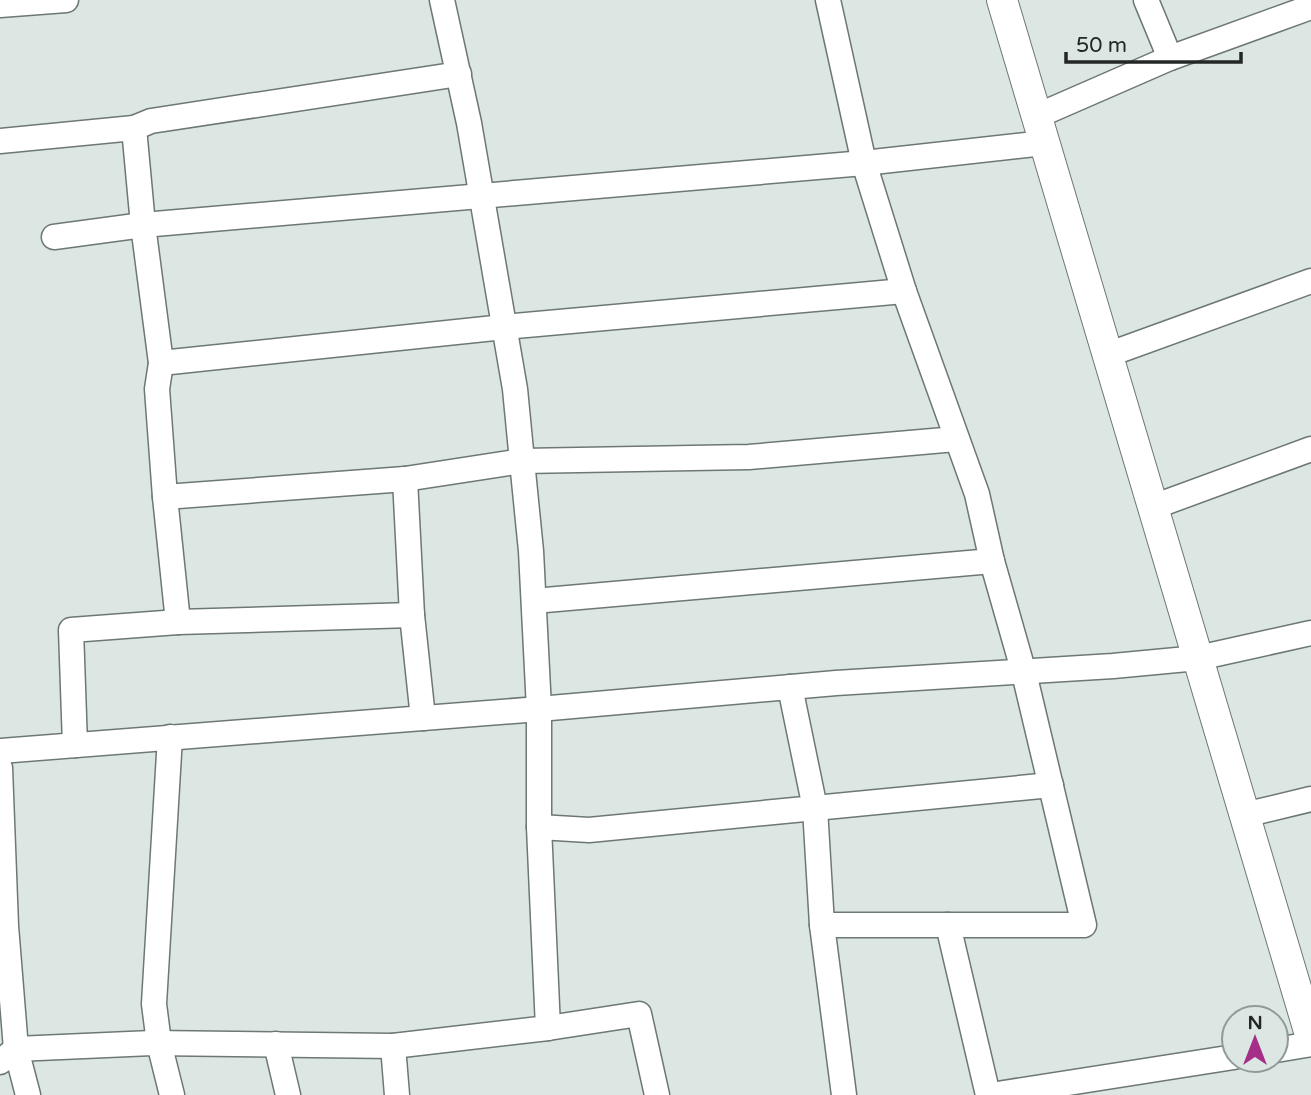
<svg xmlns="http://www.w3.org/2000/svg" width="1311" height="1095" font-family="'Varela Round',sans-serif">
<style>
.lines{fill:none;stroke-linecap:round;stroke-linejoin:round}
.minor-casing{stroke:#6d7773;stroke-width:27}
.tertiary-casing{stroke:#6d7773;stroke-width:32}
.minor{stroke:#fff;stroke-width:24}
.tertiary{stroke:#fff;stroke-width:30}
</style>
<rect width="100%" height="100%" fill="#dce7e3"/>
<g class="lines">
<defs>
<g id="minor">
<polyline points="828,0 864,163 904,291 977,494 992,561 1024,673 1084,925 822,925 844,1095"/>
<polyline points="1146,0 1170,58"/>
<polyline points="0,5 66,0"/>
<polyline points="1037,116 1170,58 1311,7"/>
<polyline points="134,128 143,225 161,363 157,389 165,497 178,622"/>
<polyline points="0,141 134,128 151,121 459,74"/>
<polyline points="54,237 143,225 864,163 1044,143"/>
<polyline points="1107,355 1311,281"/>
<polyline points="161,363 504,327 904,291"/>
<polyline points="405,479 412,615 423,718"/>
<polyline points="165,497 405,479 522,461 749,457 956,439"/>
<polyline points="1153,507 1311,449"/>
<polyline points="534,601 992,561"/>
<polyline points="170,737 154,1004 159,1043 172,1095"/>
<polyline points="75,745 71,630 178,622 412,615"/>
<polyline points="0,751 539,709 836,683 1113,666 1198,658 1311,633"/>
<polyline points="0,768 6,926 16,1049 28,1095"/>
<polyline points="1244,815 1311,799"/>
<polyline points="539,827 589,830 815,808 790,687"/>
<polyline points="822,925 815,808 1051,785"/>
<polyline points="948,925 988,1095"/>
<polyline points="548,1028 639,1014 657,1095"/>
<polyline points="276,1044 288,1095"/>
<polyline points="393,1046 397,1095"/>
<polyline points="1276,1050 1311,1044"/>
<polyline points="0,1062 16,1049 152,1043 393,1046 548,1028 539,827 539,709 531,551 522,461 515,389 469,123 442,0"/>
<polyline points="991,1095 1234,1057"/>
</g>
<polyline id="tertiary" points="1002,0 1311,1038"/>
</defs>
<use href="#minor" class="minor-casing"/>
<use href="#tertiary" class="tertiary-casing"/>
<use href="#minor" class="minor"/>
<use href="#tertiary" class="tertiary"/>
</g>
<g transform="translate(1255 1039)"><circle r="33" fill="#dce7e3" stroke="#929a97" stroke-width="2"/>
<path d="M0-5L12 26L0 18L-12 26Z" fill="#a42e88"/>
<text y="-10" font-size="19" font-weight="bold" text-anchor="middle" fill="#232726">N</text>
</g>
<path d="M1066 52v10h175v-10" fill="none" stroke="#232726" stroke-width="3.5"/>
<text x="1076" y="52" font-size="21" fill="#232726" stroke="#dce7e3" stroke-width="5" paint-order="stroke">50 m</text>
</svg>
